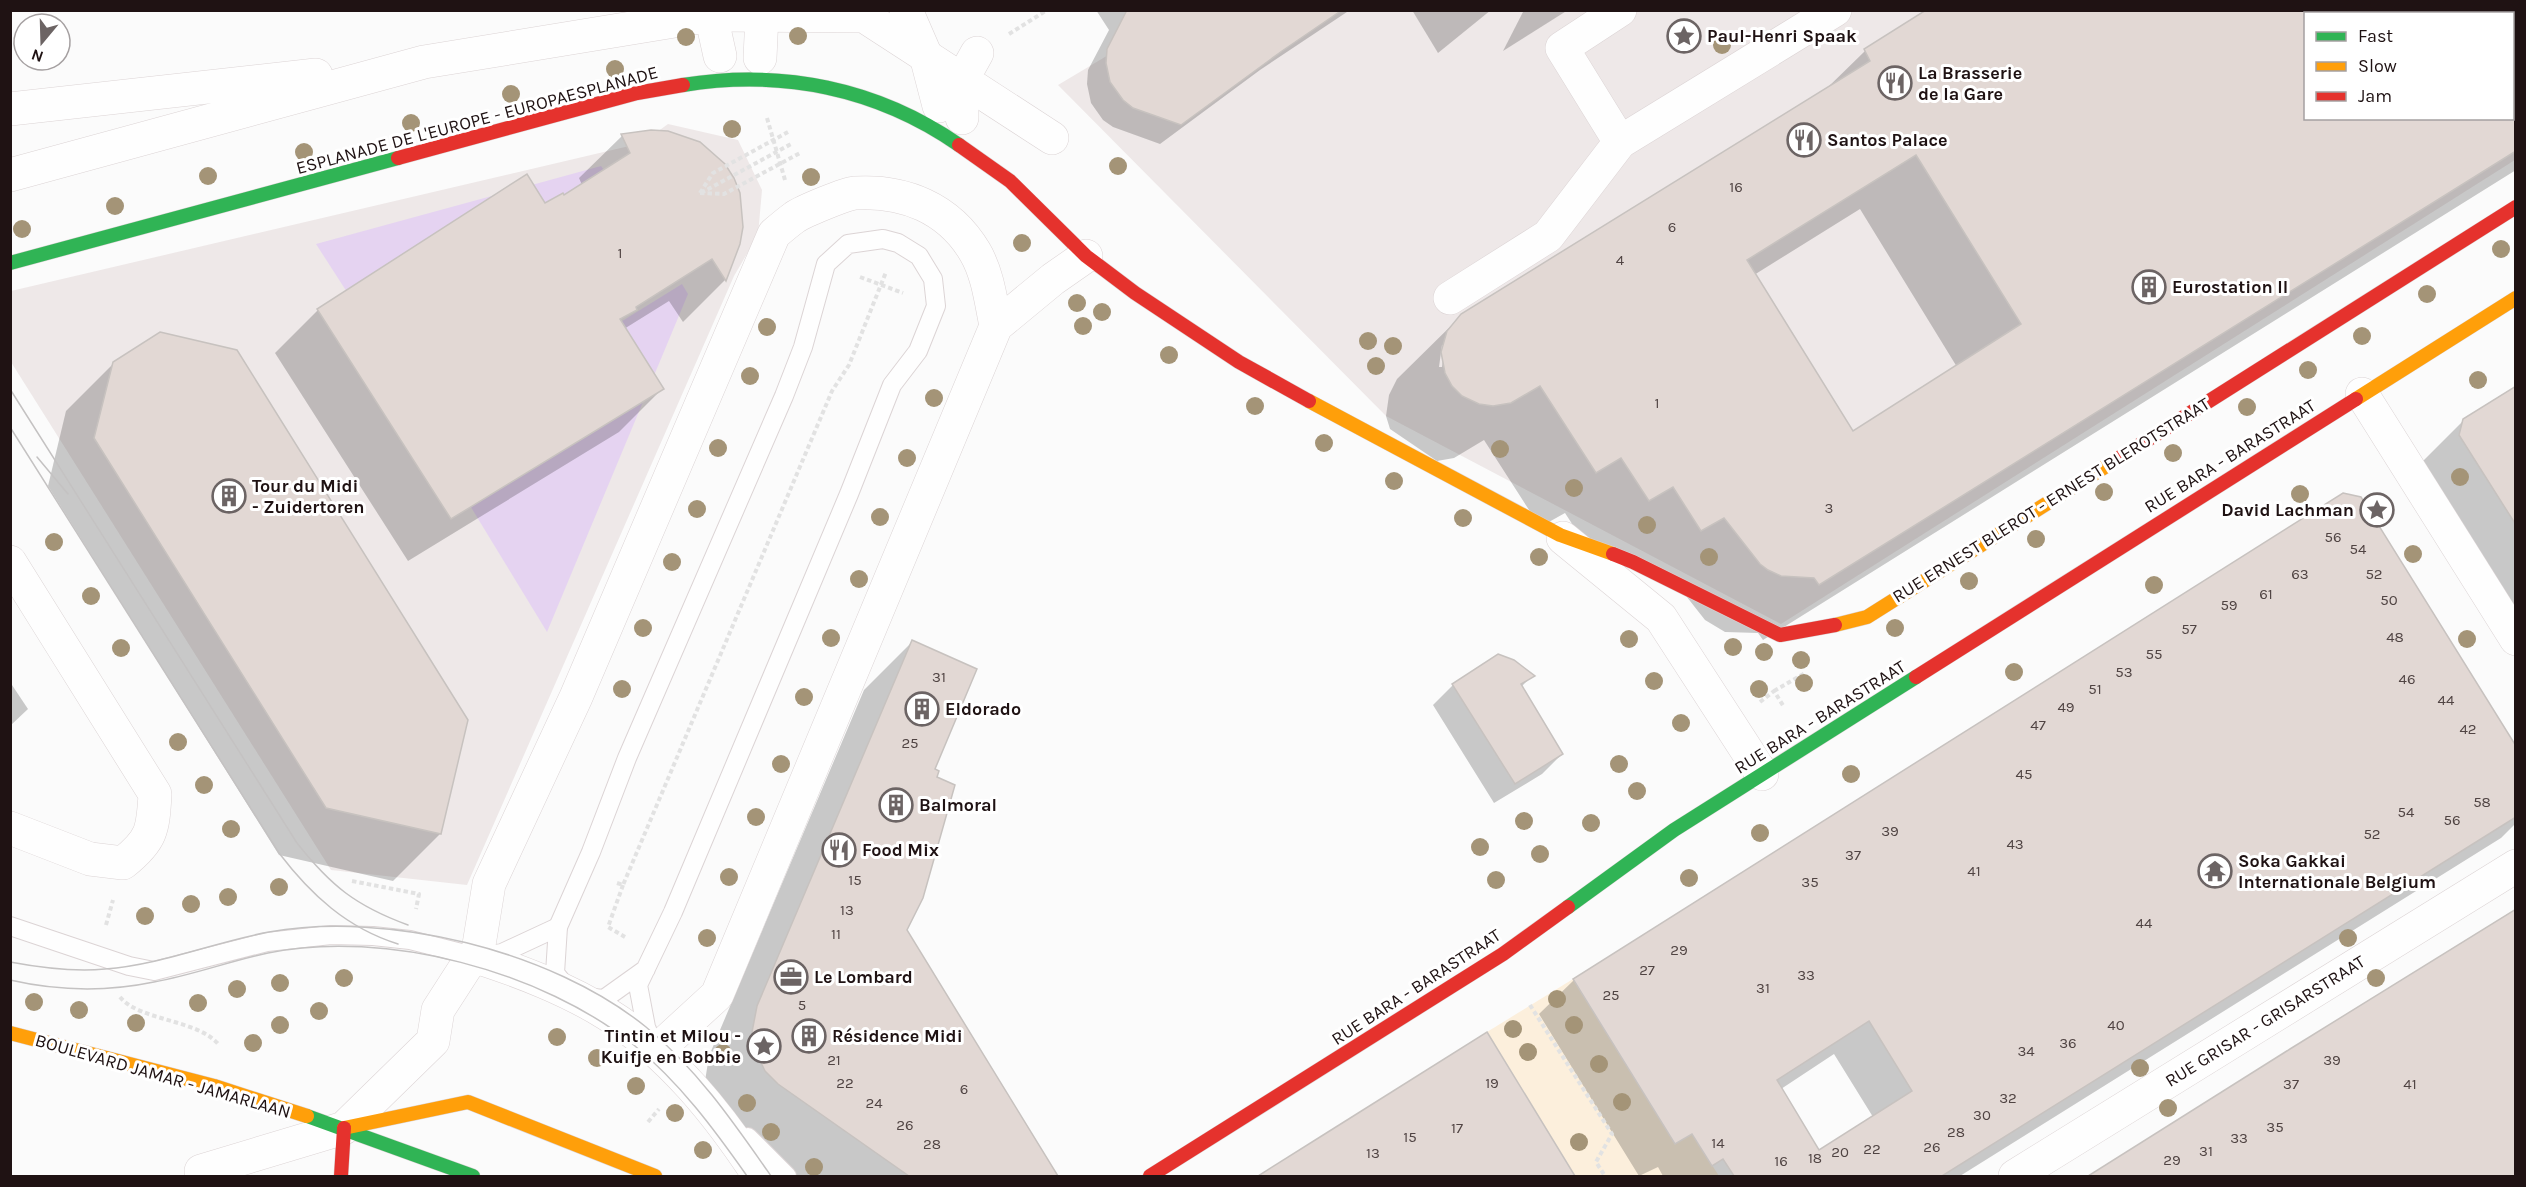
<svg xmlns="http://www.w3.org/2000/svg" width="2526" height="1187" font-family="Karla,sans-serif">
<style>
.built{fill:#eee8e8;fill-rule:evenodd}
.green{fill:#fcefdc}
.water{fill:#e5d3f1}
.shadow{fill:#0003;fill-rule:evenodd}
.building{fill:#e2d8d4;stroke:#c7c2bf;stroke-width:1.5;fill-rule:evenodd}
.lines{fill:none;stroke-linecap:round;stroke-linejoin:round}
.lane-casing{stroke:#dcd4d5;stroke-width:20}
.street-casing{stroke:#dcd4d5;stroke-width:34}
.fast-casing{stroke:#dcd4d5;stroke-width:15}
.slow-casing{stroke:#dcd4d5;stroke-width:15}
.jam-casing{stroke:#dcd4d5;stroke-width:15}
.path{stroke:#e2e2e2;stroke-width:4;stroke-dasharray:4.5 3;stroke-linecap:butt}
.lane{stroke:#fefefe;stroke-width:18}
.street{stroke:#fefefe;stroke-width:33}
.fast{stroke:#30b455;stroke-width:14}
.slow{stroke:#ff9f0a;stroke-width:14}
.jam{stroke:#e5322d;stroke-width:14}
.tram{stroke:#c4c2c2;stroke-width:1.5}
.tree{fill:#a49477}
.labels{text-anchor:middle;dominant-baseline:central;stroke-width:6;stroke-linejoin:round;paint-order:stroke}
.number-label{font-size:15px;fill:#504443}
.poi-label{font-size:18px;font-weight:bold;fill:#1f1213;stroke:#fff;text-anchor:start}
.street-label{font-size:18px;fill:#1f1213;stroke:#fff}
</style>
<rect width="100%" height="100%" fill="#fbfbfb"/>
<g class="built">
<path d="M1182,11h1333v149l-734,464 -395,-208 -328,-331zM2306,14h206v104h-206z"/>
<polygon points="668,124 738,140 762,190 758,235 734,276 467,885 331,870 11,362 11,291 642,143"/>
</g>
<polygon class="green" points="1573,979 1675,1144 1692,1134 1719,1176 1575,1176 1487,1032"/>
<g class="water">
<polygon points="601,166 609,177 374,334 316,244"/>
<polygon points="682,284 688,294 547,632 430,440"/>
</g>
<g class="shadow">
<polygon points="1096,10 1350,10 1260,70 1160,144 1113,127 1103,120 1091,103 1087,84 1088,70 1109,30"/>
<polygon points="1412,10 1491,10 1438,53"/>
<polygon points="1524,10 1568,10 1503,51"/>
<path d="M1929,10h517l2,4h-142v104h206v-98l4,-1v151l-753,470 -5,-7 -33,-1 -20,-12 -37,-47 -75,-17 -28,-43 -25,14 -56,-87 -30,18 -17,3 -47,-32 -4,-13 3,-21 8,-16 65,-64 362,-224 41,-40zM1860,209l97,158 -105,66 -98,-158zM1442,345h3l-3,22h-3z"/>
<polygon points="622,136 739,243 725,280 683,322 669,301 624,329 662,389 619,432 408,561 275,353 318,310 564,197 582,185 579,178"/>
<polygon points="114,363 440,834 393,881 279,855 48,486 66,411"/>
<polygon points="2516,388 2516,648 2416,468 2464,420"/>
<polygon points="912,642 933,770 905,930 1050,1166 1039,1176 795,1176 723,1126 705,1081 709,1056 864,690"/>
<polygon points="1532,676 1521,687 1562,754 1542,774 1494,803 1433,705 1453,685"/>
<polygon points="10,682 28,709 10,726"/>
<path d="M2516,748v75l-15,15 -541,338h-297l-5,-9 -19,9 -100,-162 35,-34zM1834,1054l39,63 -55,35 -37,-63z"/>
<polygon points="2516,912 2516,1176 2090,1176"/>
<polygon points="1487,1034 1574,1176 1260,1176"/>
</g>
<g class="building">
<polygon points="1127,10 1342,10 1282,51 1181,125 1133,108 1123,100 1110,82 1106,63 1107,49"/>
<path d="M1926,10h380v108h210v33l-697,434 -5,-7 -33,-2 -13,-6 -8,-6 -36,-46 -23,13 -28,-44 -24,14 -28,-43 -25,15 -56,-87 -29,17 -18,3 -14,-2 -17,-8 -10,-10 -7,-13 -4,-21 6,-21 14,-17 409,-253 -6,-12zM1916,155l105,169 -168,107 -106,-171z"/>
<polygon points="651,130 668,131 700,142 725,164 734,178 740,193 743,227 740,244 726,281 712,259 636,307 637,310 620,319 664,389 451,519 317,309 527,174 545,203 563,193 564,195 630,153 621,134"/>
<polygon points="160,332 237,350 468,720 441,834 326,808 94,438 113,362"/>
<polygon points="2516,386 2516,525 2459,435 2463,419"/>
<path d="M2343,493l18,4 155,249v71l-574,359h-208l-11,-17 -11,7 -20,-32 -17,10 -102,-165zM1869,1021l43,70 -93,59 -42,-70z"/>
<polygon points="912,640 977,669 935,769 939,771 937,777 955,785 923,898 907,930 1058,1176 909,1176 778,1084 765,1071 756,1052 752,1032 757,1006"/>
<polygon points="1498,654 1514,660 1535,676 1521,684 1563,754 1515,784 1452,684"/>
<polygon points="2516,909 2516,1176 2088,1176 2290,1049"/>
<polygon points="1487,1032 1575,1176 1258,1176 1320,1137"/>
</g>
<g class="lines">
<defs>
<g id="lane">
<polyline points="10,926 129,966 154,971 267,942 331,935 373,936 410,940 477,957 502,953 558,927"/>
<polyline points="646,969 604,999 573,996 555,973 558,927 591,852 627,758 784,396 803,347 826,264 848,244 883,239 898,243 919,256 933,279 936,306 918,351 892,385 849,494 673,912 638,985 646,1027 652,1042"/>
<polyline points="748,1137 787,1176"/>
</g>
<g id="street">
<polyline points="906,10 926,56 939,106"/>
<polyline points="1620,10 1562,48 1620,142 1835,10"/>
<polyline points="711,15 864,16 1052,138"/>
<polyline points="760,58 762,15 765,10"/>
<polyline points="10,109 316,75"/>
<polyline points="962,118 962,80 977,53"/>
<polyline points="10,175 424,62 711,15 720,56"/>
<polyline points="1450,298 1548,236 1620,142"/>
<polyline points="2362,394 2516,639"/>
<polyline points="1563,538 1661,618 1762,774"/>
<path d="M10,562l145,232c-2,36 -3,46 -32,69l-33,-4 -80,-31"/>
<path d="M477,957l12,-73 87,-187 198,-463c7,-6 14,-12 21,-17 9,-6 50,-23 60,-24 49,-3 94,15 120,59 13,22 16,50 21,74"/>
<path d="M477,957c45,15 90,32 130,57 63,39 112,101 152,162"/>
<polyline points="656,1051 717,995 996,326 1053,279 1086,256"/>
<polyline points="201,1171 344,1128 433,1041 438,1010 467,965 477,957"/>
<polyline points="2015,1176 2516,866"/>
</g>
<g id="fast">
<path d="M683,85c98,-16 194,3 276,60"/>
<polyline points="10,263 398,158"/>
<polyline points="1568,907 1674,830 1916,677"/>
<polyline points="307,1116 473,1176"/>
</g>
<g id="slow">
<polyline points="2356,399 2516,298"/>
<polyline points="1309,401 1560,535 1613,554"/>
<polyline points="1835,625 1867,617 2119,458"/>
<polyline points="10,1033 214,1086 307,1116"/>
<polyline points="344,1128 468,1102 655,1176"/>
</g>
<g id="jam">
<polyline points="959,145 1010,181 1086,256 1135,293 1239,362 1309,401"/>
<polyline points="398,158 637,93 683,85"/>
<polyline points="2119,458 2516,207"/>
<polyline points="1613,554 1633,562 1780,635 1835,625"/>
<polyline points="1916,677 2356,399"/>
<polyline points="341,1176 344,1128"/>
<polyline points="1150,1176 1503,954 1568,907"/>
</g>
</defs>
<use href="#lane" class="lane-casing"/>
<use href="#street" class="street-casing"/>
<use href="#fast" class="fast-casing"/>
<use href="#slow" class="slow-casing"/>
<use href="#jam" class="jam-casing"/>
<g class="path">
<polyline points="1009,34 1047,10"/>
<polyline points="767,118 785,180"/>
<polyline points="700,193 724,194 800,153"/>
<polyline points="700,193 713,173 788,132"/>
<polyline points="701,193 791,144"/>
<polyline points="860,277 903,293"/>
<polyline points="1774,691 1805,673"/>
<polyline points="1760,702 1774,691 1784,707"/>
<polyline points="352,881 419,894 416,909"/>
<polyline points="617,883 623,885 832,391 849,365 886,272"/>
<polyline points="623,885 608,927 625,937"/>
<polyline points="106,925 113,900"/>
<path d="M120,997c19,24 78,22 99,48"/>
<polyline points="1530,1005 1612,1134 1596,1162 1605,1176"/>
<polyline points="648,1122 659,1109"/>
</g>
<use href="#lane" class="lane"/>
<use href="#street" class="street"/>
<use href="#fast" class="fast"/>
<use href="#slow" class="slow"/>
<use href="#jam" class="jam"/>
<g class="tram">
<path d="M10,389l287,454c34,43 59,63 111,82"/>
<path d="M10,427l269,426c32,42 68,75 119,91"/>
<polyline points="37,457 68,494"/>
<path d="M10,962c32,6 63,10 95,7 56,-4 109,-27 164,-37 119,-21 282,18 377,95 51,42 88,96 125,149"/>
<path d="M10,980c48,11 96,12 144,2 39,-7 76,-21 114,-29 117,-24 275,18 367,93 45,37 79,83 112,130"/>
</g>
</g>
<g class="tree">
<circle cx="798" cy="36" r="9"/>
<circle cx="686" cy="37" r="9"/>
<circle cx="1722" cy="45" r="9"/>
<circle cx="615" cy="69" r="9"/>
<circle cx="511" cy="94" r="9"/>
<circle cx="411" cy="123" r="9"/>
<circle cx="732" cy="129" r="9"/>
<circle cx="304" cy="152" r="9"/>
<circle cx="1118" cy="166" r="9"/>
<circle cx="208" cy="176" r="9"/>
<circle cx="811" cy="177" r="9"/>
<circle cx="115" cy="206" r="9"/>
<circle cx="22" cy="229" r="9"/>
<circle cx="1022" cy="243" r="9"/>
<circle cx="2501" cy="249" r="9"/>
<circle cx="2427" cy="294" r="9"/>
<circle cx="1077" cy="303" r="9"/>
<circle cx="1102" cy="312" r="9"/>
<circle cx="1083" cy="326" r="9"/>
<circle cx="767" cy="327" r="9"/>
<circle cx="2362" cy="336" r="9"/>
<circle cx="1368" cy="341" r="9"/>
<circle cx="1393" cy="346" r="9"/>
<circle cx="1169" cy="355" r="9"/>
<circle cx="1376" cy="366" r="9"/>
<circle cx="2308" cy="370" r="9"/>
<circle cx="750" cy="376" r="9"/>
<circle cx="2478" cy="380" r="9"/>
<circle cx="934" cy="398" r="9"/>
<circle cx="1255" cy="406" r="9"/>
<circle cx="2247" cy="407" r="9"/>
<circle cx="1324" cy="443" r="9"/>
<circle cx="718" cy="448" r="9"/>
<circle cx="1500" cy="449" r="9"/>
<circle cx="2173" cy="453" r="9"/>
<circle cx="907" cy="458" r="9"/>
<circle cx="2460" cy="477" r="9"/>
<circle cx="1394" cy="481" r="9"/>
<circle cx="1574" cy="488" r="9"/>
<circle cx="2104" cy="492" r="9"/>
<circle cx="2300" cy="494" r="9"/>
<circle cx="697" cy="509" r="9"/>
<circle cx="880" cy="517" r="9"/>
<circle cx="1463" cy="518" r="9"/>
<circle cx="1647" cy="525" r="9"/>
<circle cx="2036" cy="539" r="9"/>
<circle cx="54" cy="542" r="9"/>
<circle cx="2413" cy="554" r="9"/>
<circle cx="1539" cy="557" r="9"/>
<circle cx="1709" cy="557" r="9"/>
<circle cx="672" cy="562" r="9"/>
<circle cx="859" cy="579" r="9"/>
<circle cx="1969" cy="581" r="9"/>
<circle cx="2154" cy="585" r="9"/>
<circle cx="91" cy="596" r="9"/>
<circle cx="643" cy="628" r="9"/>
<circle cx="1895" cy="628" r="9"/>
<circle cx="831" cy="638" r="9"/>
<circle cx="1629" cy="639" r="9"/>
<circle cx="2467" cy="639" r="9"/>
<circle cx="1733" cy="647" r="9"/>
<circle cx="121" cy="648" r="9"/>
<circle cx="1764" cy="652" r="9"/>
<circle cx="1801" cy="660" r="9"/>
<circle cx="2014" cy="672" r="9"/>
<circle cx="1654" cy="681" r="9"/>
<circle cx="1804" cy="683" r="9"/>
<circle cx="622" cy="689" r="9"/>
<circle cx="1759" cy="689" r="9"/>
<circle cx="804" cy="697" r="9"/>
<circle cx="1681" cy="723" r="9"/>
<circle cx="178" cy="742" r="9"/>
<circle cx="781" cy="764" r="9"/>
<circle cx="1619" cy="764" r="9"/>
<circle cx="1851" cy="774" r="9"/>
<circle cx="204" cy="785" r="9"/>
<circle cx="1637" cy="791" r="9"/>
<circle cx="756" cy="817" r="9"/>
<circle cx="1524" cy="821" r="9"/>
<circle cx="1591" cy="823" r="9"/>
<circle cx="231" cy="829" r="9"/>
<circle cx="1760" cy="833" r="9"/>
<circle cx="1480" cy="847" r="9"/>
<circle cx="1540" cy="854" r="9"/>
<circle cx="729" cy="877" r="9"/>
<circle cx="1689" cy="878" r="9"/>
<circle cx="1496" cy="880" r="9"/>
<circle cx="279" cy="887" r="9"/>
<circle cx="228" cy="897" r="9"/>
<circle cx="191" cy="904" r="9"/>
<circle cx="145" cy="916" r="9"/>
<circle cx="707" cy="938" r="9"/>
<circle cx="2348" cy="938" r="9"/>
<circle cx="344" cy="978" r="9"/>
<circle cx="2376" cy="978" r="9"/>
<circle cx="280" cy="983" r="9"/>
<circle cx="237" cy="989" r="9"/>
<circle cx="1557" cy="999" r="9"/>
<circle cx="34" cy="1002" r="9"/>
<circle cx="198" cy="1003" r="9"/>
<circle cx="79" cy="1010" r="9"/>
<circle cx="319" cy="1011" r="9"/>
<circle cx="136" cy="1023" r="9"/>
<circle cx="280" cy="1025" r="9"/>
<circle cx="1574" cy="1025" r="9"/>
<circle cx="1513" cy="1029" r="9"/>
<circle cx="557" cy="1037" r="9"/>
<circle cx="253" cy="1043" r="9"/>
<circle cx="1528" cy="1052" r="9"/>
<circle cx="723" cy="1053" r="9"/>
<circle cx="597" cy="1058" r="9"/>
<circle cx="1599" cy="1064" r="9"/>
<circle cx="2140" cy="1068" r="9"/>
<circle cx="636" cy="1086" r="9"/>
<circle cx="1622" cy="1102" r="9"/>
<circle cx="747" cy="1103" r="9"/>
<circle cx="2168" cy="1108" r="9"/>
<circle cx="675" cy="1113" r="9"/>
<circle cx="771" cy="1132" r="9"/>
<circle cx="1579" cy="1142" r="9"/>
<circle cx="703" cy="1150" r="9"/>
<circle cx="814" cy="1167" r="9"/>
</g>
<defs>
<symbol id="sight-ring" viewBox="-11 -11 22 22"><circle r="9.5" fill="#fff" stroke="#6c6464" stroke-width="1.5"/><path d="M0-6L1.8-2.2L6-1.7L2.9 1.2L3.7 5.4L0 3.3L-3.7 5.4L-2.9 1.2L-6-1.7L-1.8-2.2Z" fill="#6c6464"/></symbol>
<symbol id="restaurant-ring" viewBox="-11 -11 22 22"><circle r="9.5" fill="#fff" stroke="#6c6464" stroke-width="1.5"/><path d="M-5-6h1v4h1v-4h1v4h1v-4h1v5L-1.5 .5V6h-2V.5L-5-1ZM5-6V6H3V1.5H1.5Q1.5-4 5-6Z" fill="#6c6464"/></symbol>
<symbol id="building-ring" viewBox="-11 -11 22 22"><circle r="9.5" fill="#fff" stroke="#6c6464" stroke-width="1.5"/><path d="M-4-6H4V6H1V3H-1V6H-4ZM-2.5-4.3h1.7v1.8h-1.7ZM.8-4.3h1.7v1.8H.8ZM-2.5-1h1.7V.8h-1.7ZM.8-1h1.7V.8H.8Z" fill="#6c6464"/></symbol>
<symbol id="temple-ring" viewBox="-11 -11 22 22"><circle r="9.5" fill="#fff" stroke="#6c6464" stroke-width="1.5"/><path d="M0-6L5-2H3V0L6.5 2.5H4V6H1.5V3h-3V6H-4V2.5H-6.5L-3 0V-2H-5Z" fill="#6c6464"/></symbol>
<symbol id="office-ring" viewBox="-11 -11 22 22"><circle r="9.5" fill="#fff" stroke="#6c6464" stroke-width="1.5"/><path d="M-6-3h4V-5.5h4V-3h4V5H-6ZM-1-4.5V-3h2v-1.5ZM-6 0V1H6V0Z" fill="#6c6464"/></symbol>
</defs>
<g fill-rule="evenodd">
<use href="#sight-ring" x="1665" y="17" width="38" height="38"/>
<use href="#restaurant-ring" x="1876" y="64" width="38" height="38"/>
<use href="#restaurant-ring" x="1785" y="121" width="38" height="38"/>
<use href="#building-ring" x="2130" y="268" width="38" height="38"/>
<use href="#building-ring" x="210" y="477" width="38" height="38"/>
<use href="#sight-ring" x="2358" y="491" width="38" height="38"/>
<use href="#building-ring" x="903" y="690" width="38" height="38"/>
<use href="#building-ring" x="877" y="786" width="38" height="38"/>
<use href="#restaurant-ring" x="820" y="831" width="38" height="38"/>
<use href="#temple-ring" x="2196" y="852" width="38" height="38"/>
<use href="#office-ring" x="772" y="958" width="38" height="38"/>
<use href="#building-ring" x="790" y="1017" width="38" height="38"/>
<use href="#sight-ring" x="745" y="1027" width="38" height="38"/>
</g>
<g class="labels">
<g class="number-label">
<text x="1736" y="187">16</text>
<text x="1672" y="227">6</text>
<text x="620" y="253">1</text>
<text x="1620" y="260">4</text>
<text x="1657" y="403">1</text>
<text x="1829" y="508">3</text>
<text x="2333" y="537">56</text>
<text x="2358" y="549">54</text>
<text x="2300" y="574">63</text>
<text x="2374" y="574">52</text>
<text x="2266" y="594">61</text>
<text x="2389" y="600">50</text>
<text x="2229" y="605">59</text>
<text x="2189" y="629">57</text>
<text x="2395" y="637">48</text>
<text x="2154" y="654">55</text>
<text x="2124" y="672">53</text>
<text x="939" y="677">31</text>
<text x="2407" y="679">46</text>
<text x="2095" y="689">51</text>
<text x="2446" y="700">44</text>
<text x="2066" y="707">49</text>
<text x="2038" y="725">47</text>
<text x="2468" y="729">42</text>
<text x="910" y="743">25</text>
<text x="2024" y="774">45</text>
<text x="2482" y="802">58</text>
<text x="2406" y="812">54</text>
<text x="2452" y="820">56</text>
<text x="1890" y="831">39</text>
<text x="2372" y="834">52</text>
<text x="2015" y="844">43</text>
<text x="1853" y="855">37</text>
<text x="1974" y="871">41</text>
<text x="855" y="880">15</text>
<text x="1810" y="882">35</text>
<text x="847" y="910">13</text>
<text x="2144" y="923">44</text>
<text x="836" y="934">11</text>
<text x="1679" y="950">29</text>
<text x="1647" y="970">27</text>
<text x="1806" y="975">33</text>
<text x="1763" y="988">31</text>
<text x="1611" y="995">25</text>
<text x="802" y="1005">5</text>
<text x="2116" y="1025">40</text>
<text x="2068" y="1043">36</text>
<text x="2026" y="1051">34</text>
<text x="834" y="1060">21</text>
<text x="2332" y="1060">39</text>
<text x="845" y="1083">22</text>
<text x="1492" y="1083">19</text>
<text x="2291" y="1084">37</text>
<text x="2410" y="1084">41</text>
<text x="964" y="1089">6</text>
<text x="2008" y="1098">32</text>
<text x="874" y="1103">24</text>
<text x="1982" y="1115">30</text>
<text x="905" y="1125">26</text>
<text x="2275" y="1127">35</text>
<text x="1457" y="1128">17</text>
<text x="1956" y="1132">28</text>
<text x="1410" y="1137">15</text>
<text x="2239" y="1138">33</text>
<text x="1718" y="1143">14</text>
<text x="932" y="1144">28</text>
<text x="1932" y="1147">26</text>
<text x="1872" y="1149">22</text>
<text x="2206" y="1151">31</text>
<text x="1840" y="1152">20</text>
<text x="1373" y="1153">13</text>
<text x="1815" y="1158">18</text>
<text x="2172" y="1160">29</text>
<text x="1781" y="1161">16</text>
</g>
<g class="poi-label">
<text x="1707" y="36">Paul-Henri Spaak</text>
<text x="1918" y="73">La Brasserie<tspan x="1918" dy="21">de la Gare</tspan></text>
<text x="1827" y="140">Santos Palace</text>
<text x="2172" y="287">Eurostation II</text>
<text x="252" y="486">Tour du Midi<tspan x="252" dy="21">- Zuidertoren</tspan></text>
<text x="2354" y="510" text-anchor="end">David Lachman</text>
<text x="945" y="709">Eldorado</text>
<text x="919" y="805">Balmoral</text>
<text x="862" y="850">Food Mix</text>
<text x="2238" y="861">Soka Gakkai<tspan x="2238" dy="21">Internationale Belgium</tspan></text>
<text x="814" y="977">Le Lombard</text>
<text x="741" y="1036" text-anchor="end">Tintin et Milou -<tspan x="741" dy="21">Kuifje en Bobbie</tspan></text>
<text x="832" y="1036">Résidence Midi</text>
</g>
<g class="street-label">
<text transform="translate(477 120) rotate(-15)">ESPLANADE DE L'EUROPE - EUROPAESPLANADE</text>
<text transform="translate(2230 456) rotate(-32)">RUE BARA - BARASTRAAT</text>
<text transform="translate(2051 500) rotate(-32)">RUE ERNEST BLEROT - ERNEST BLEROTSTRAAT</text>
<text transform="translate(1820 717) rotate(-32)">RUE BARA - BARASTRAAT</text>
<text transform="translate(1416 987) rotate(-33)">RUE BARA - BARASTRAAT</text>
<text transform="translate(2265 1021) rotate(-32)">RUE GRISAR - GRISARSTRAAT</text>
<text transform="translate(163 1076) rotate(16)">BOULEVARD JAMAR - JAMARLAAN</text>
</g>
</g>
<rect width="2526" height="1187" fill="none" stroke="#1f1213" stroke-width="24"/>
<rect x="2304" y="12" width="210" height="108" fill="#ffffff" stroke="#a5a0a1" stroke-width="1.5"/>
<rect x="2316" y="32" width="30" height="9" fill="#30b455" stroke="#a5a0a1" stroke-width="1.5"/>
<text x="2358" y="42" font-size="18" fill="#1f1213">Fast</text>
<rect x="2316" y="62" width="30" height="9" fill="#ff9f0a" stroke="#a5a0a1" stroke-width="1.5"/>
<text x="2358" y="72" font-size="18" fill="#1f1213">Slow</text>
<rect x="2316" y="92" width="30" height="9" fill="#e5322d" stroke="#a5a0a1" stroke-width="1.5"/>
<text x="2358" y="102" font-size="18" fill="#1f1213">Jam</text>
<g transform="translate(42 42) rotate(199)"><circle r="28" fill="#ffffff" stroke="#a5a0a1" stroke-width="1.5"/>
<path d="M0-4.5L10 22L0 15L-10 22Z" fill="#6c6464"/>
<text y="-9" font-size="16" font-weight="bold" text-anchor="middle" fill="#1f1213">N</text>
</g>
</svg>
